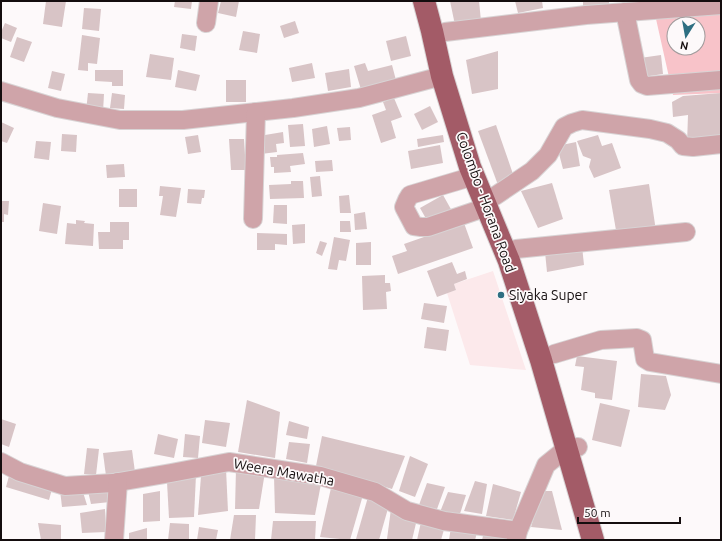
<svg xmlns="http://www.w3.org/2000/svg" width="722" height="541" font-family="Ubuntu,sans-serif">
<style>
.built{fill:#fce9eb}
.green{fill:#f8c3c9;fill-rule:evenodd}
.building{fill:#d8c4c6}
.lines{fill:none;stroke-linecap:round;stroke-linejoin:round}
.minor-casing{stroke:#d8d3d4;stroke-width:20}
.major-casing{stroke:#d8d3d4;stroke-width:24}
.minor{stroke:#cfa4a9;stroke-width:18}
.major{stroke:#a35b67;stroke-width:22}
.poi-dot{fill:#2e6f82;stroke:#fdf9fa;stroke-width:1.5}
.labels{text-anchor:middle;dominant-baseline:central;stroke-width:3.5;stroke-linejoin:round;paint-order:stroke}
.street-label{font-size:14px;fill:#140d0e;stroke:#fdf9fa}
.poi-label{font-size:14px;fill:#140d0e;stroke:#fdf9fa;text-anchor:start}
</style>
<rect width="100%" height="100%" fill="#fdf9fa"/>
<polygon class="built" points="493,271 526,370 470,365 447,293 456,290 454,284"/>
<path class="green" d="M652,1h69v92l-48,2zM674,24h24v24h-24z"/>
<g class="building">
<polygon points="46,1 66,1 62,27 43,24"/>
<polygon points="175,1 192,1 191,9 174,7"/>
<polygon points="221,1 239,1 236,17 218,13"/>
<polygon points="450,1 479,1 481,21 455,25"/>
<polygon points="515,1 542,1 543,8 518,13"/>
<polygon points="583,1 609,1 609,4 583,9"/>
<polygon points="84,8 101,9 99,31 82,29"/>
<polygon points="295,21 299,33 284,38 280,26"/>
<polygon points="5,23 17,28 11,42 1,38 1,32"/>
<polygon points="243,31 260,34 257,53 239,50"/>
<polygon points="182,34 197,36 195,51 180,48"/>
<polygon points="82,35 100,38 97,64 88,63 88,71 78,70"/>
<polygon points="406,36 411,56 391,61 386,41"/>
<polygon points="17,37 32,42 24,62 10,57"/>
<polygon points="498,51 498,89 472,94 466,60"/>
<polygon points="150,54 174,58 171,80 146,77"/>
<polygon points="661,55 663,74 643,77 640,58"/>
<polygon points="312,63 315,78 292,82 289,68"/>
<polygon points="365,63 368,71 392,65 397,84 362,93 354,66"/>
<polygon points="349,69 351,87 328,91 325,73"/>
<polygon points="95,70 123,70 123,86 112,86 112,82 95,81"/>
<polygon points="178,70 200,75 196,91 175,87"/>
<polygon points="52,71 65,74 61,91 48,88"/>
<rect x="226" y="80" width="20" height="22"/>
<polygon points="88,93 104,94 103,112 86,111"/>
<polygon points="112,93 125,95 124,109 110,108"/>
<polygon points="721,93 721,138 687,144 688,115 673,117 672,102 683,96"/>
<polygon points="394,98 402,117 391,121 396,138 381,143 372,115 386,110 383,102"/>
<polygon points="430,106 438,122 422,130 414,114"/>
<polygon points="1,122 14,128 7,143 1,141"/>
<polygon points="303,124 305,146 290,147 288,125"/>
<polygon points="496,125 513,174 498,185 478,131"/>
<polygon points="327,126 330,144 314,147 312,129"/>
<polygon points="350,127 351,140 339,141 337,128"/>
<polygon points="283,132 284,143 276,144 277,152 261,154 259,136"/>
<polygon points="62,134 77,135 76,152 61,151"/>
<polygon points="198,135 201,152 188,154 185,137"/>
<polygon points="443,135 444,142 418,147 417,139"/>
<polygon points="598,135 602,146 612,143 621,168 594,178 589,167 591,159 583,156 577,141"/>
<polygon points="229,139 244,139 246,170 231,170"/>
<polygon points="36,141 51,142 49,160 34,158"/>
<polygon points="576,142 580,166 563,169 557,146"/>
<polygon points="440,145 443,163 411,169 408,151"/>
<polygon points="303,153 305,164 290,166 291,172 274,173 274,167 271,167 270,157 277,157 277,155"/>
<polygon points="332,160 333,171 316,172 315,161"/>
<polygon points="124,164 125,177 107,178 106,165"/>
<polygon points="320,176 322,196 312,197 310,177"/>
<polygon points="291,181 303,181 304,198 270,199 269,185 291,184"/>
<polygon points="552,183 563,219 538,228 521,191"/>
<polygon points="649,184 656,231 617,236 609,190"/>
<polygon points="160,186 181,188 176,217 160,215 163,196 159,196"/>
<rect x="119" y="189" width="18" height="18"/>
<polygon points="188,189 205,190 204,198 202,198 201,204 187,203"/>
<polygon points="349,195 351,213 340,213 339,196"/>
<polygon points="443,195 452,211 429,224 420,208"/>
<polygon points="1,201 9,201 8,215 4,214 4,222 1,222"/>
<polygon points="43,203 61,206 57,234 39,231"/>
<polygon points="274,205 287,205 287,224 273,223"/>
<polygon points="365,212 367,229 355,230 354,214"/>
<polygon points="76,220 85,221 84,223 94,224 93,246 65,244 67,223 76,224"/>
<polygon points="340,221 350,221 351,232 340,232"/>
<polygon points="110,222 129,222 129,240 123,240 123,249 99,249 98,232 110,232"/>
<polygon points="464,223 473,248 398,274 392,256 407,251 404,244"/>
<polygon points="305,224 305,243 293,244 292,225"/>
<polygon points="257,233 287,234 287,245 275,244 275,250 257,250"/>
<polygon points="334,237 350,240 346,261 339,260 337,270 328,269"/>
<polygon points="320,241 327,243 322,256 316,253"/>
<polygon points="371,242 371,265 356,265 356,243"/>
<polygon points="582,246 584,265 547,272 545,252"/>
<polygon points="452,262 457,274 465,271 467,279 454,284 456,290 437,297 427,271"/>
<polygon points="385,275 385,283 390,283 391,291 386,292 387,309 363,310 362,276"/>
<polygon points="424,303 447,306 444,323 421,319"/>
<polygon points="427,327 449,330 446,351 424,348"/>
<polygon points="577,356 617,361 612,400 595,398 595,393 581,390 584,367 575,366"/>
<polygon points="641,374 666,376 671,395 665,410 638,407"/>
<polygon points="247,400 280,412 275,458 238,452"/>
<polygon points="600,403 630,410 621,447 592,440"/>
<polygon points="1,419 16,424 9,447 1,444"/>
<polygon points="205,420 230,423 226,447 202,443"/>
<polygon points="289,421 309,427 307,439 286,435"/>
<polygon points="158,434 178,439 174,458 154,454"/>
<polygon points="185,434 200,436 198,458 183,457"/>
<polygon points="322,436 405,456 392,489 316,466"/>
<polygon points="289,442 310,444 307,463 286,459"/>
<polygon points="87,448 99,449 96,475 84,474"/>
<polygon points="132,450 135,472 106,476 103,453"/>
<polygon points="410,456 428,464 415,497 399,491"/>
<polygon points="226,469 228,511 198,515 201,476"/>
<polygon points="236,469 265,472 259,509 235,509"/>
<polygon points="196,475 194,517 169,518 167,482"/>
<polygon points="9,476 52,489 49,500 6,487"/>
<polygon points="274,476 321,484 315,515 275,513"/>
<polygon points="475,481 487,484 482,514 464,511"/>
<polygon points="427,483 445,487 437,509 419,505"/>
<polygon points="493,484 521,492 513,520 486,516"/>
<polygon points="331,488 363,495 350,540 320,537"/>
<polygon points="82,489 87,505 62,507 60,490"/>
<polygon points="111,489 110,502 91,504 88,491"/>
<polygon points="160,491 160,521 143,522 143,494"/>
<polygon points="542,491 552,491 562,530 531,527"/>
<polygon points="448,492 466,495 459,517 440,512"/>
<polygon points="368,497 389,505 379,540 356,539"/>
<polygon points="105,509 106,532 82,533 80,513"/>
<polygon points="391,509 417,519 412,540 387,539"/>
<polygon points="234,515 256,515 255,540 230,540"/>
<polygon points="273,521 316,521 315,540 271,540"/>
<polygon points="421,522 445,526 441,540 417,540"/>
<polygon points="38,523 61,525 61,540 41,540"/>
<polygon points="170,523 189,524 189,540 168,540"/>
<polygon points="199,527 218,530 216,540 197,540"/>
<polygon points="451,527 478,529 475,540 449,540"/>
<polygon points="147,528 147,540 129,540 129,533"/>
<polygon points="485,528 510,532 508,540 482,540"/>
</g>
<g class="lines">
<defs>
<g id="minor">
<polyline points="625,12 639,80 642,84 647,86 721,80"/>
<polyline points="206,23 209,1"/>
<polyline points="445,32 586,15 721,5"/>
<polyline points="1,91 57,108 120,120 183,120 293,108 359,98 442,76"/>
<polyline points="474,176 410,195 407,200 404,207 414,226 421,227 428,227 487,207"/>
<polyline points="495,196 532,171 548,155 564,127 572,123 582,120 650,129 667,133 678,140 683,146 693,147 721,144"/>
<polyline points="253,219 256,112"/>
<polyline points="516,249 686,232"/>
<polyline points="554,354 601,340 637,338 642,340 645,359 650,362 721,374"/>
<polyline points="1,462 20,472 65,486 113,483 171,473 229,462 320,476 375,492 407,511 444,521 518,531"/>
<polyline points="114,540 118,482"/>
<polyline points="516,540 518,531 546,465 567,448 578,447"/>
</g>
<polyline id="major" points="424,1 432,31 442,76 470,167 509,261 541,360 593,540"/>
</defs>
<use href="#minor" class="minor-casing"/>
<use href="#major" class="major-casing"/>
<use href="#minor" class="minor"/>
<use href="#major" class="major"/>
</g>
<circle class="poi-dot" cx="501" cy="295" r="4"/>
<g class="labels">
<g class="street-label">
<text transform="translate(486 202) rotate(70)">Colombo - Horana Road</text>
<text transform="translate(284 472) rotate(10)">Weera Mawatha</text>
</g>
<g class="poi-label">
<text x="509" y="295">Siyaka Super</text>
</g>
</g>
<rect width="722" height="541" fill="none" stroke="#140d0e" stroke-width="4"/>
<g transform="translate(686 36) rotate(191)"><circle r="19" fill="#fdf9fa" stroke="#a09b9c"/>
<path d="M0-3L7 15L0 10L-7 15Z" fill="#2e6f82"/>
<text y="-6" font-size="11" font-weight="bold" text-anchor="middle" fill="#140d0e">N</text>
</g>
<path d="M578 517v6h102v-6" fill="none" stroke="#140d0e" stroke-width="2"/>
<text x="584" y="517" font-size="12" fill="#140d0e" stroke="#fdf9fa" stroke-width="3" paint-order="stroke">50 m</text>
</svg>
